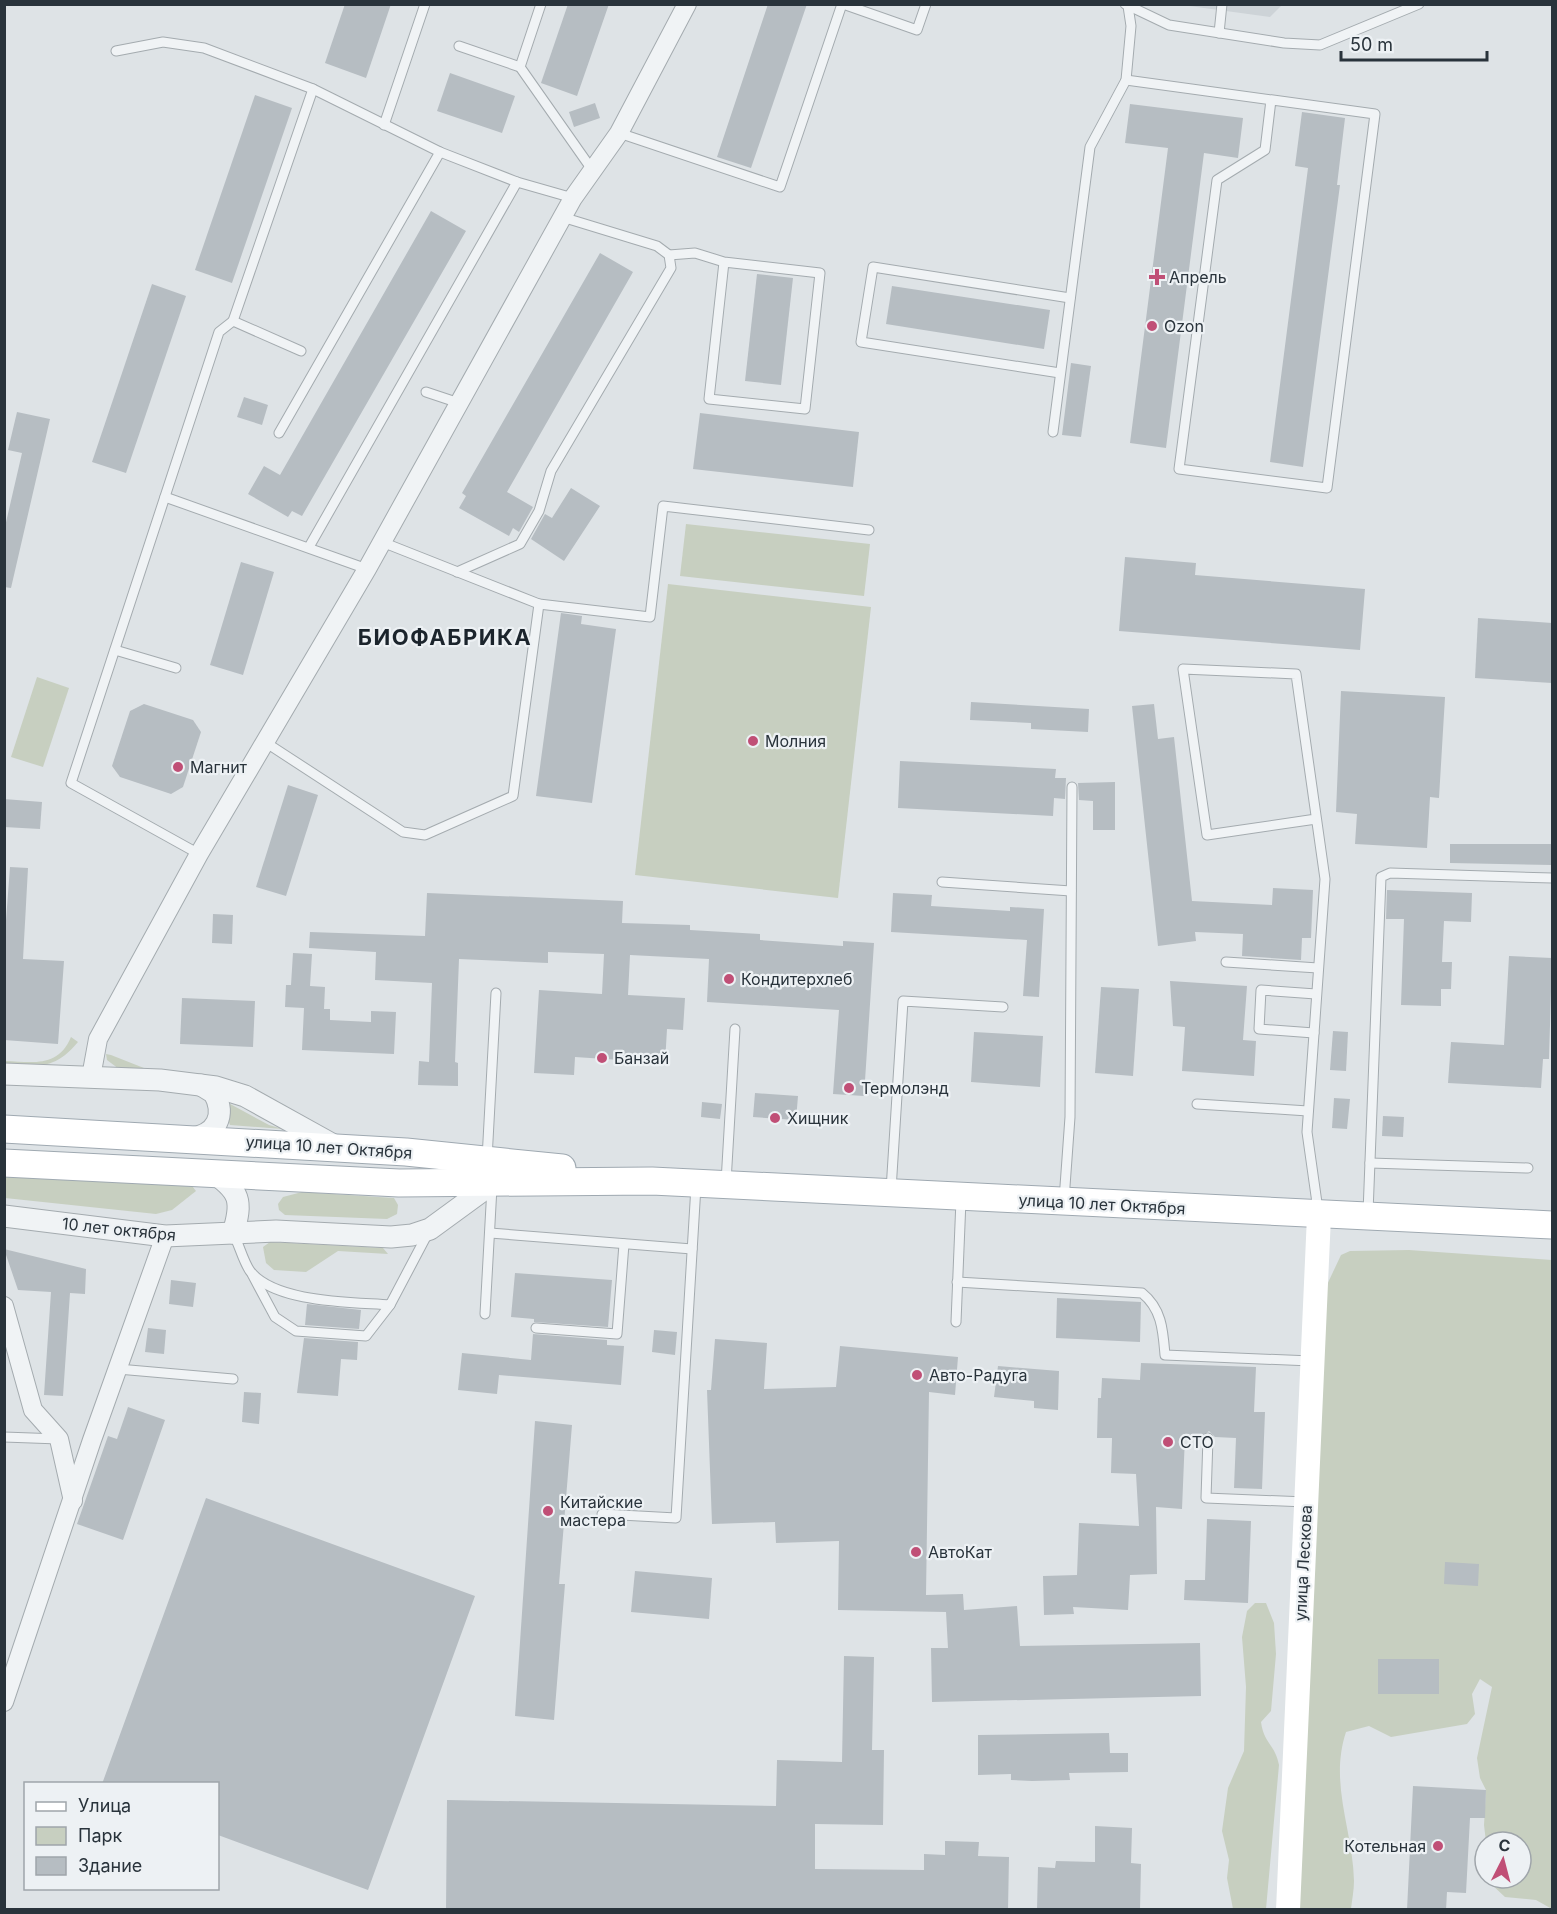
<svg xmlns="http://www.w3.org/2000/svg" width="1557" height="1914" font-family="Inter,sans-serif">
<style>
.built{fill:#cdd3d7}
.green{fill:#c7cfc0}
.building{fill:#b6bdc2}
.lines{fill:none;stroke-linecap:round;stroke-linejoin:round}
.service-casing{stroke:#a4abaf;stroke-width:11}
.minor-casing{stroke:#a4abaf;stroke-width:20}
.tertiary-casing{stroke:#a4abaf;stroke-width:23}
.primary-casing{stroke:#9fa9b1;stroke-width:29}
.service{stroke:#f0f3f5;stroke-width:9}
.minor{stroke:#f0f3f5;stroke-width:18}
.tertiary{stroke:#f0f3f5;stroke-width:21}
.secondary{stroke:#fff;stroke-width:24}
.primary{stroke:#fff;stroke-width:27}
.poi-dot{fill:#c04f76;stroke:#edf1f4;stroke-width:2}
.labels{text-anchor:middle;dominant-baseline:central;stroke-width:4.5;stroke-linejoin:round;paint-order:stroke}
.poi-label{font-size:16px;fill:#29333b;stroke:#edf1f4;text-anchor:start}
.street-label{font-size:16px;fill:#29333b;stroke:#edf1f4}
.district-label{font-size:22px;font-weight:bold;letter-spacing:1.5px;fill:#1b242c;stroke:#edf1f4}
</style>
<rect width="100%" height="100%" fill="#dee3e6"/>
<polygon class="built" points="1182,5 1282,5 1270,17"/>
<g class="green">
<polygon points="686,524 870,544 864,596 680,576"/>
<polygon points="668,584 871,607 838,898 635,875"/>
<polygon points="37,677 69,688 43,767 11,757"/>
<path d="M71,1037l7,5c-23,28 -40,24 -73,24v-5c28,1 53,7 66,-24z"/>
<polygon points="106,1054 111,1055 154,1072 119,1069 107,1060"/>
<polygon points="221,1099 269,1125 283,1129 230,1125"/>
<polygon points="4,1176 192,1186 196,1191 172,1210 156,1214 5,1198"/>
<polygon points="302,1192 394,1198 398,1205 397,1214 387,1219 285,1215 279,1210 278,1204 283,1197"/>
<polygon points="270,1242 383,1248 388,1254 338,1251 306,1272 274,1270 266,1263 263,1247"/>
<path d="M1409,1250l143,10v649l-16,-9 -31,-3 -15,-14 -1,-5h32v-36h-35l-2,-17 2,-35 -6,-12 -3,-20 15,-71 -12,-8 -8,15 3,20 -8,10 -76,13 -22,-11 -23,6c-17,52 7,98 8,149 0,9 -2,19 -3,28l-53,1 27,-621 16,-34 9,-4z"/>
<path d="M1255,1603h11l8,20 2,31 -5,57 -10,11c3,22 14,22 18,43l-13,144h-33l-6,-31 2,-18 -7,-29 6,-43 16,-37 2,-64 -4,-50 5,-26z"/>
</g>
<g class="building">
<polygon points="345,4 391,4 366,78 325,63"/>
<polygon points="568,4 609,4 577,96 541,83"/>
<polygon points="768,4 807,4 751,168 717,157"/>
<polygon points="450,73 515,96 502,133 437,111"/>
<polygon points="255,95 292,108 232,283 195,270"/>
<polygon points="595,103 600,118 574,127 569,112"/>
<polygon points="1130,104 1243,118 1238,158 1204,153 1166,448 1130,443 1168,148 1125,143"/>
<polygon points="1302,112 1345,118 1337,185 1340,185 1303,467 1270,462 1308,168 1295,166"/>
<polygon points="431,211 466,231 302,516 292,511 288,517 248,494 264,466 280,475"/>
<polygon points="600,253 633,272 507,492 533,507 519,532 513,528 509,536 459,508 466,496 462,493"/>
<polygon points="757,274 793,278 781,385 745,381"/>
<polygon points="152,284 186,296 126,473 92,462"/>
<polygon points="892,286 1050,310 1044,349 886,324"/>
<polygon points="1071,363 1091,366 1081,437 1062,435"/>
<polygon points="244,397 268,405 262,425 237,417"/>
<polygon points="17,412 50,419 11,588 4,587 4,531 22,453 8,450"/>
<polygon points="700,413 859,432 853,487 693,469"/>
<polygon points="571,488 600,506 564,561 531,539 545,514 552,518"/>
<polygon points="1125,557 1196,563 1195,575 1365,589 1360,650 1119,631"/>
<polygon points="241,562 274,572 243,675 210,665"/>
<polygon points="561,613 582,616 581,624 616,629 592,803 536,796"/>
<polygon points="1478,618 1552,623 1552,683 1475,678"/>
<polygon points="1341,691 1445,697 1439,798 1430,797 1427,848 1355,844 1357,814 1336,812"/>
<polygon points="971,702 1089,709 1088,732 1031,729 1031,723 970,720"/>
<polygon points="144,704 193,720 201,732 183,787 171,794 120,777 112,766 130,711"/>
<polygon points="1154,704 1158,739 1174,737 1192,901 1272,905 1273,888 1313,890 1311,938 1302,938 1301,960 1242,956 1243,934 1195,932 1196,941 1158,946 1132,706"/>
<polygon points="900,761 1056,769 1055,778 1066,778 1065,799 1054,798 1053,816 898,808"/>
<polygon points="1115,782 1115,830 1093,830 1093,801 1079,800 1078,783"/>
<polygon points="288,785 318,795 286,896 256,887"/>
<polygon points="4,799 42,802 40,829 4,827"/>
<polygon points="1450,844 1552,844 1552,865 1450,863"/>
<polygon points="10,867 28,868 23,959 64,961 58,1044 4,1040 4,947"/>
<polygon points="1387,890 1472,893 1471,922 1444,921 1442,962 1452,962 1451,989 1441,989 1441,1006 1401,1005 1404,919 1386,919"/>
<polygon points="427,893 623,901 622,923 690,925 690,930 760,934 760,940 843,946 843,941 874,943 864,1096 833,1094 839,1010 707,1002 709,959 630,955 628,995 685,998 683,1030 667,1029 665,1063 575,1057 574,1075 534,1073 539,990 602,994 604,954 548,952 548,963 459,959 455,1062 458,1063 458,1086 418,1085 419,1061 429,1062 432,983 375,980 376,952 309,948 310,932 425,936"/>
<polygon points="893,893 932,895 931,906 1010,911 1010,907 1044,909 1039,997 1023,996 1027,940 891,932"/>
<polygon points="213,914 233,915 232,944 212,943"/>
<polygon points="293,953 312,954 310,986 325,987 324,1009 330,1009 330,1020 371,1022 371,1011 396,1012 394,1054 302,1050 304,1008 285,1007 286,985 291,985"/>
<polygon points="1509,956 1552,958 1549,1059 1543,1059 1541,1088 1448,1083 1451,1042 1504,1045"/>
<polygon points="1170,981 1247,986 1243,1040 1256,1041 1254,1076 1182,1071 1185,1027 1173,1026"/>
<polygon points="1101,987 1139,989 1133,1076 1095,1073"/>
<polygon points="182,998 255,1001 253,1047 180,1044"/>
<polygon points="1333,1031 1348,1032 1346,1071 1330,1070"/>
<polygon points="974,1032 1043,1036 1040,1087 971,1082"/>
<polygon points="755,1093 798,1096 796,1120 753,1117"/>
<polygon points="1334,1098 1350,1099 1347,1129 1332,1128"/>
<polygon points="702,1102 722,1104 720,1119 701,1117"/>
<polygon points="1383,1116 1404,1117 1403,1137 1382,1136"/>
<polygon points="4,1249 86,1269 85,1294 70,1293 63,1396 44,1395 51,1292 18,1290"/>
<polygon points="515,1273 612,1280 608,1327 534,1322 534,1319 511,1317"/>
<polygon points="171,1280 196,1283 193,1307 169,1304"/>
<polygon points="1057,1298 1141,1302 1140,1342 1056,1338"/>
<polygon points="307,1304 361,1310 359,1329 305,1325"/>
<polygon points="148,1328 166,1330 164,1354 145,1352"/>
<polygon points="654,1330 677,1332 675,1355 652,1352"/>
<polygon points="533,1334 607,1340 607,1345 624,1346 621,1385 499,1375 497,1394 458,1390 462,1353 531,1360"/>
<polygon points="304,1338 358,1342 357,1360 341,1359 338,1396 297,1393"/>
<polygon points="715,1339 767,1343 764,1389 836,1387 840,1346 958,1357 955,1395 929,1392 926,1595 963,1594 964,1610 1017,1606 1020,1646 1200,1643 1201,1696 932,1702 931,1648 948,1648 946,1612 838,1610 839,1541 776,1543 775,1522 712,1524 707,1390 711,1390"/>
<polygon points="1141,1363 1256,1367 1254,1412 1265,1412 1262,1489 1234,1488 1236,1438 1215,1437 1209,1431 1201,1437 1185,1436 1182,1509 1156,1507 1157,1574 1130,1575 1128,1610 1073,1607 1074,1614 1044,1615 1043,1576 1077,1575 1079,1523 1139,1526 1136,1474 1111,1473 1112,1438 1097,1438 1098,1398 1101,1398 1102,1378 1140,1380"/>
<polygon points="998,1366 1059,1371 1058,1410 1034,1408 1034,1401 994,1397"/>
<polygon points="244,1392 261,1393 259,1424 242,1422"/>
<polygon points="128,1407 165,1420 123,1540 77,1524 108,1436 117,1439"/>
<polygon points="535,1421 572,1425 559,1584 565,1584 554,1720 515,1716"/>
<polygon points="206,1498 475,1596 368,1890 218,1835 218,1784 102,1784"/>
<polygon points="1207,1519 1251,1521 1248,1603 1184,1600 1185,1580 1205,1580"/>
<polygon points="1445,1562 1479,1564 1478,1586 1444,1584"/>
<polygon points="635,1571 712,1578 709,1619 631,1612"/>
<polygon points="844,1656 874,1657 872,1750 884,1750 883,1825 815,1824 815,1869 924,1870 924,1854 945,1855 945,1841 979,1842 978,1856 1009,1857 1008,1910 446,1910 447,1800 776,1806 777,1760 842,1762"/>
<rect x="1378" y="1659" width="61" height="35"/>
<polygon points="1109,1733 1110,1753 1128,1753 1128,1772 1069,1773 1070,1780 1032,1781 1011,1780 1011,1774 978,1775 978,1735"/>
<polygon points="1413,1786 1486,1790 1485,1818 1470,1818 1466,1893 1447,1892 1446,1910 1407,1910"/>
<polygon points="1095,1826 1132,1828 1131,1863 1141,1864 1140,1910 1037,1910 1038,1867 1055,1868 1056,1861 1095,1862"/>
</g>
<g class="lines">
<defs>
<g id="service">
<polyline points="843,4 917,30 926,4"/>
<polyline points="1125,4 1169,25 1284,43 1320,45 1419,4"/>
<polyline points="1219,33 1222,4"/>
<polyline points="459,46 520,67 541,4"/>
<polyline points="116,51 163,42 204,48 313,89 440,152 517,182 573,198"/>
<polyline points="520,67 593,171"/>
<polyline points="1126,80 1375,114 1327,488 1179,469 1217,180 1265,150 1271,100"/>
<polyline points="384,125 425,4"/>
<polyline points="619,133 780,187 842,4"/>
<polyline points="669,255 695,253 724,262 820,273 805,409 709,399 724,262"/>
<polyline points="233,321 313,89"/>
<polyline points="1060,373 861,342 873,267 1070,298"/>
<polyline points="426,392 459,403"/>
<polyline points="1053,432 1090,147 1126,80 1131,26 1128,6"/>
<polyline points="279,433 440,152"/>
<polyline points="165,497 367,569"/>
<polyline points="309,547 517,182"/>
<polyline points="457,572 520,544 539,511 551,471 671,268 669,255 657,246 562,217"/>
<polyline points="539,604 650,617 663,506 869,530"/>
<polyline points="115,650 176,668"/>
<polyline points="265,742 403,832 425,835 513,796 539,604 382,542"/>
<polyline points="1316,819 1207,835 1183,669 1296,674 1325,879 1307,1132 1318,1210"/>
<polyline points="199,854 71,783 219,332 233,321 301,351"/>
<polyline points="942,882 1071,891"/>
<polyline points="1226,962 1318,968"/>
<polyline points="1314,1033 1259,1029 1261,990 1316,994"/>
<polyline points="1197,1104 1308,1111"/>
<polyline points="487,1159 496,993"/>
<polyline points="1370,1163 1528,1168"/>
<polyline points="726,1182 735,1029"/>
<polyline points="891,1190 903,1001 1003,1007"/>
<polyline points="1064,1200 1070,1117 1072,787"/>
<polyline points="1368,1213 1381,877 1390,873 1552,878"/>
<path d="M233,1233c6,11 10,28 17,38 25,32 102,31 140,34l38,-72"/>
<polyline points="490,1233 692,1249"/>
<polyline points="252,1274 275,1317 296,1331 366,1336 390,1305"/>
<path d="M957,1282l185,11c20,16 21,38 23,62l146,6"/>
<polyline points="485,1314 492,1187"/>
<polyline points="956,1322 961,1200"/>
<polyline points="536,1328 617,1334 624,1244"/>
<polyline points="118,1369 233,1379"/>
<polyline points="4,1437 59,1439"/>
<polyline points="1208,1438 1206,1498 1306,1502"/>
<polyline points="602,1514 676,1518 696,1186"/>
</g>
<g id="minor">
<polyline points="91,1077 98,1039 199,854 367,569 573,198 619,133 687,4"/>
<polyline points="4,1306 33,1410 59,1439 73,1501"/>
<polyline points="4,1702 92,1440 165,1236"/>
</g>
<g id="tertiary">
<polyline points="4,1074 160,1080 216,1087 245,1096 337,1147"/>
<path d="M191,1138c26,-3 35,-23 23,-45l-13,-8"/>
<path d="M212,1172c28,19 31,29 21,61"/>
<polyline points="4,1216 165,1236 276,1231 391,1237 412,1235 430,1229 493,1183"/>
</g>
<g id="primary">
<polyline points="4,1129 406,1152 562,1168"/>
<polyline points="4,1163 399,1183 652,1181 1552,1225"/>
</g>
</defs>
<use href="#service" class="service-casing"/>
<use href="#minor" class="minor-casing"/>
<use href="#tertiary" class="tertiary-casing"/>
<use href="#primary" class="primary-casing"/>
<use href="#service" class="service"/>
<use href="#minor" class="minor"/>
<use href="#tertiary" class="tertiary"/>
<polyline class="secondary" points="1288,1910 1319,1216"/>
<use href="#primary" class="primary"/>
</g>
<g class="poi-dot">
<path d="M1154 268h6v6h6v6h-6v6h-6v-6h-6v-6h6z"/>
<circle cx="1152" cy="326" r="6"/>
<circle cx="753" cy="741" r="6"/>
<circle cx="178" cy="767" r="6"/>
<circle cx="729" cy="979" r="6"/>
<circle cx="602" cy="1058" r="6"/>
<circle cx="849" cy="1088" r="6"/>
<circle cx="775" cy="1118" r="6"/>
<circle cx="917" cy="1375" r="6"/>
<circle cx="1168" cy="1442" r="6"/>
<circle cx="548" cy="1511" r="6"/>
<circle cx="916" cy="1552" r="6"/>
<circle cx="1438" cy="1846" r="6"/>
</g>
<g class="labels">
<g class="poi-label">
<text x="1169" y="277">Апрель</text>
<text x="1164" y="326">Ozon</text>
<text x="765" y="741">Молния</text>
<text x="190" y="767">Магнит</text>
<text x="741" y="979">Кондитерхлеб</text>
<text x="614" y="1058">Банзай</text>
<text x="861" y="1088">Термолэнд</text>
<text x="787" y="1118">Хищник</text>
<text x="929" y="1375">Авто-Радуга</text>
<text x="1180" y="1442">СТО</text>
<text x="560" y="1502">Китайские<tspan x="560" dy="18">мастера</tspan></text>
<text x="928" y="1552">АвтоКат</text>
<text x="1426" y="1846" text-anchor="end">Котельная</text>
</g>
<g class="street-label">
<text transform="translate(329 1147) rotate(4)">улица 10 лет Октября</text>
<text transform="translate(1102 1204) rotate(3)">улица 10 лет Октября</text>
<text transform="translate(119 1229) rotate(6)">10 лет октября</text>
<text transform="translate(1303 1563) rotate(-87)">улица Лескова</text>
</g>
<g class="district-label">
<text x="445" y="637">БИОФАБРИКА</text>
</g>
</g>
<rect width="1557" height="1914" fill="none" stroke="#29333b" stroke-width="12"/>
<rect x="24" y="1782" width="195" height="108" fill="#edf1f4" stroke="#9fa5aa" stroke-width="1.5"/>
<rect x="36" y="1802" width="30" height="9" fill="#ffffff" stroke="#9fa5aa" stroke-width="1.5"/>
<text x="78" y="1812" font-size="18" fill="#29333b">Улица</text>
<rect x="36" y="1827" width="30" height="18" fill="#c7cfc0" stroke="#9fa5aa" stroke-width="1.5"/>
<text x="78" y="1842" font-size="18" fill="#29333b">Парк</text>
<rect x="36" y="1857" width="30" height="18" fill="#b6bdc2" stroke="#9fa5aa" stroke-width="1.5"/>
<text x="78" y="1872" font-size="18" fill="#29333b">Здание</text>
<g transform="translate(1503 1860) rotate(6)"><circle r="28" fill="#edf1f4" stroke="#9fa5aa" stroke-width="1.5"/>
<path d="M0-4.5L10 22L0 15L-10 22Z" fill="#c04f76"/>
<text y="-9" font-size="16" font-weight="bold" text-anchor="middle" fill="#29333b">С</text>
</g>
<path d="M1341 51v9h146v-9" fill="none" stroke="#29333b" stroke-width="3"/>
<text x="1350" y="51" font-size="18" fill="#29333b" stroke="#edf1f4" stroke-width="4.5" paint-order="stroke">50 m</text>
</svg>
